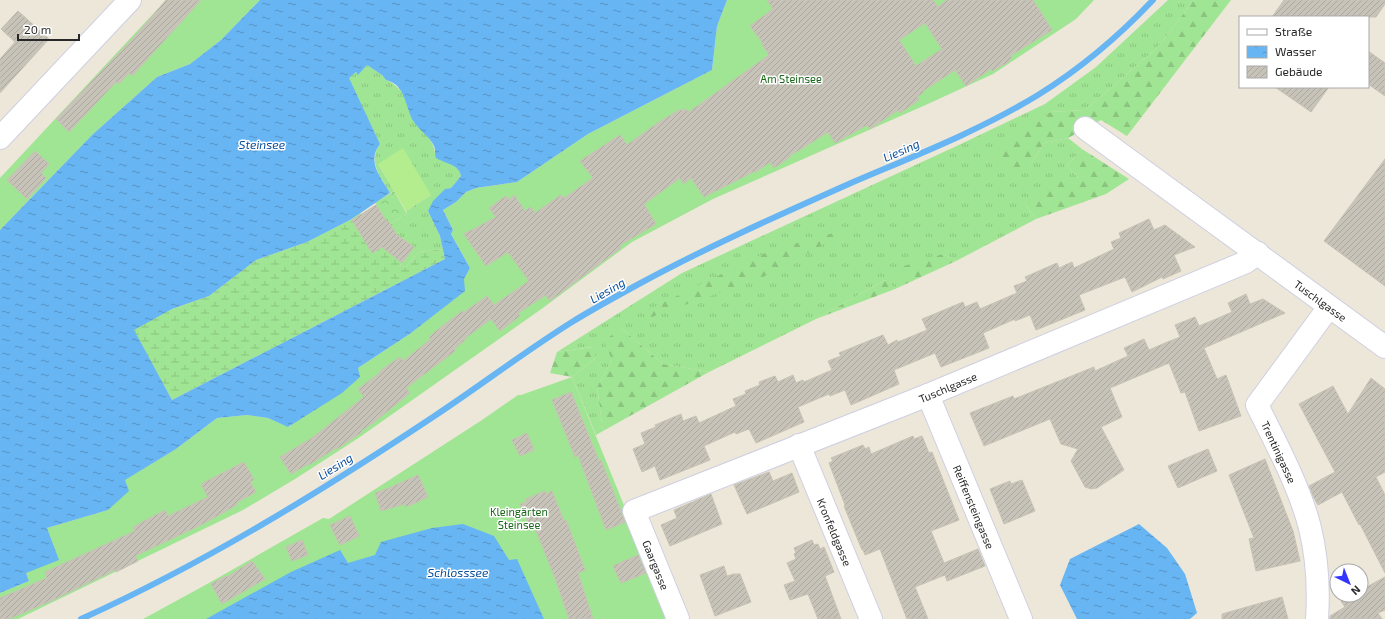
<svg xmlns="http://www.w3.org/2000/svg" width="1385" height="619" font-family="'Exo 2',sans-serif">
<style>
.grass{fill:url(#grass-tufts)}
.forest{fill:url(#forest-firs)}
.wetland{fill:url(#wetland-marsh)}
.park{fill:url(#park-crowns)}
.garden{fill:#a0e593}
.pitch{fill:#b4ed8e}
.water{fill:url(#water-ripples);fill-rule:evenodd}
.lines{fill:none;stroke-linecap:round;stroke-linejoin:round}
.stream{stroke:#67b5f3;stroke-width:6}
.building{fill:url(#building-hatch);stroke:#c7c3b3;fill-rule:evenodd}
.street-casing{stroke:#cfcfe2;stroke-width:24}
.secondary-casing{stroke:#cfcfe2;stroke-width:24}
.street{stroke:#fff;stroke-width:22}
.secondary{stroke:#fff;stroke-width:22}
.labels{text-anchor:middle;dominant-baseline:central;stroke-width:3;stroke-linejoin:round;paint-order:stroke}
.park-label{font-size:11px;fill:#196717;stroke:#fff}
.street-label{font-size:11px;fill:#282828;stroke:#fff}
.water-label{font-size:12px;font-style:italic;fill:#084f9d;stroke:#fff}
</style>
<defs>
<pattern id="grass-tufts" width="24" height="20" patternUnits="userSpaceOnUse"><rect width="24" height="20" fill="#a0e593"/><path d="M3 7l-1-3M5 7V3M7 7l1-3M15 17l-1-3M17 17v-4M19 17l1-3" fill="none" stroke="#8ac47f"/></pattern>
<pattern id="forest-firs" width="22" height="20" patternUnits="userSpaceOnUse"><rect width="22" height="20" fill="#a0e593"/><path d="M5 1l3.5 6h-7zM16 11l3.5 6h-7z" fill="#8ac47f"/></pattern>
<pattern id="wetland-marsh" width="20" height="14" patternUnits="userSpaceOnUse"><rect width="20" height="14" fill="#a0e593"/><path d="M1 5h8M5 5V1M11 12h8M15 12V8" fill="none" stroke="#8ac47f"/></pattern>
<pattern id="park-crowns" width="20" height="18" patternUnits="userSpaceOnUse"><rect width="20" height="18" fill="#a0e593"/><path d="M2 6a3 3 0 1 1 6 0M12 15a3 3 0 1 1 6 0" fill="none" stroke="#8ac47f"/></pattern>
<pattern id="water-ripples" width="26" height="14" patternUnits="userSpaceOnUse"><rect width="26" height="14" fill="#67b5f3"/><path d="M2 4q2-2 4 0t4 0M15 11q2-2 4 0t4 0" fill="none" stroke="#5593c5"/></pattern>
<pattern id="building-hatch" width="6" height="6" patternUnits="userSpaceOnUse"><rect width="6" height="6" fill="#c7c3b9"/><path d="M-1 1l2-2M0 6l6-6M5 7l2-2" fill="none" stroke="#aba89f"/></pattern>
</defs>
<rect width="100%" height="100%" fill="#ece7d9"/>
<g class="grass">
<polygon points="1168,0 1194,0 1158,47 1085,110 1051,112 1030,165 1044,143 1068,138 1082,149 1067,166 1079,178 1025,204 1036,219 956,261 943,254 895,289 885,280 816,319 709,372 663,364 621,328 612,360 597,387 603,431 596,435 572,377 596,358 592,347 557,352 682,273 963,143 1045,104 1096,67"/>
<path d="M367,65l15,10 4,5c7,2 12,8 17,13 4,6 4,12 6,18 6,15 27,27 26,45 9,7 24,7 26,20l-10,12 -6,1 -17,22 12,25 3,13 -24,3 -14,16 -5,-3 14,-18 -18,-13 -6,-10 17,-10 -1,-3 25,-16 -53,-31 16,27 -4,2c-9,-16 -23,-31 -10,-49l-32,-66 8,-6 2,2z"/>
</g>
<g class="forest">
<polygon points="1194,0 1231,0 1127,136 1101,120 1068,138 1044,143 1030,165 1001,172 992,154 1051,112 1085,110 1158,47"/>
<polygon points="1082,149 1129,179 1106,194 1036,219 1025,204 1055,180 1079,178 1067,166"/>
<polygon points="855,227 770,274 649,318 648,310 769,251"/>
<polygon points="943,254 956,261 895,289 816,319 885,280 895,288 904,266"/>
<polygon points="621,328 663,364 709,372 603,431 597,387 612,360 604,341"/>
<polygon points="593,347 596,358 572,377 550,373 557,352"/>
</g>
<polygon class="wetland" points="360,213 382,247 402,262 400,265 405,268 419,252 443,249 445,259 172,400 133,330 172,309 209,296 256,260 307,242 350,220"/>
<polygon class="park" points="394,191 407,214 390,224 388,221 387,222 375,203"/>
<g class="garden">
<polygon points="166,0 260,0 221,40 190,64 157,77 92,135 0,230 0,178"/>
<polygon points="727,0 1094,0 1076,19 993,74 930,103 713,199 632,242 540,310 357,439 295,479 243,510 18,619 0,619 0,593 29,581 26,573 47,528 108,510 124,480 176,449 217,418 247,415 268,418 289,427 358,368 411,333 464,291 464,279 470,268 451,234 453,230 443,210 456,202 466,192 476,188 517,182 588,134 712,70 717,26"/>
<polygon points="572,377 670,619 143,619 209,583 323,518 329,519 482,420 518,395 521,395"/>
</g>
<polygon class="pitch" points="403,148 431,195 406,211 378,164"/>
<g class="water">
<path d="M260,0h467l-10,26 -5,44 -124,64 -71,48 -41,6 -10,4 -10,10 -13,8 10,20 -2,4 19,34 -6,11 1,12 -54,42 -53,35 2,9 -18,16 -54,34 -20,-9 -21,-3 -30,3 -41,31 -51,31 4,11 -21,19 -61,18 12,32 -33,13 3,8 -29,12v-363l92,-95 65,-58 33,-13 31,-24zM367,65l15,10 4,5c21,5 19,29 28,42 6,9 16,15 20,24 2,4 0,8 2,12 10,6 23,6 25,18l-10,12 -6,1 -12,12 -5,10 12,25 5,23 -273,141 -38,-70 38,-21 37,-13 47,-36 51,-18 43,-22 40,-27c-9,-16 -24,-31 -10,-49l-31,-66 7,-6 2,3z"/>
<polygon points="463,524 494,536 509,560 517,559 544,619 206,619 291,572 340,550 348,563 375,555 381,542 432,528"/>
<polygon points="1139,524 1167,548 1185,574 1197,613 1190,619 1077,619 1060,585 1070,559"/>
</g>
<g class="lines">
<path class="stream" d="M81,619c124,-56 239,-127 352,-202 47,-31 91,-65 139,-95 21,-13 43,-25 65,-37 70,-38 142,-70 214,-102 63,-27 128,-52 187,-88 42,-26 81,-59 115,-95"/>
</g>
<g class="building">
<polygon points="166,0 201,0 132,76 129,73 119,84 116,82 69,132 56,119 135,36"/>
<path d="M767,0h166l5,7 8,-7h87l19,30 -42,26 2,2 -4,3 1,1 -17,9 -1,-2 -25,17 -11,-16 -32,21 1,1 -7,5 2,3 -19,13 -2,-3 -28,19 -3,-4 -32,18 -7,-11 -30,19 -8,4v2l-16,11 -4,-6 -14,10 -1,-1 -51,26 -13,-19 -7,6 -4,-6 -36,26 12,20 -37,22 2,2 -71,53 -4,-6 -28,18 2,3 -20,15 -9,-12 -27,20 1,1 -11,9 1,2 -49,37 4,5 -37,30 -12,8 1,1 -25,17 -1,-1 -27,17 -1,-1 -17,10 -11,-17 32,-19 52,-41 -6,-8 23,-17 -1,-1 20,-14 3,4 28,-22 -2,-2 12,-10 21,-16 2,1 23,-16 7,9 35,-24 -21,-29 -22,14 -22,-32 32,-17 -7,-9 17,-12 3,4 5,-5 11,16 6,-4 4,6 26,-18 3,3 29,-20 -13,-17 40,-26 7,10 32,-23 22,-13 1,2 4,-2 3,3 80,-57 -8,-12 1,-1 -12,-16 23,-17zM925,23l17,26 -26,17 -17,-26z"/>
<polygon points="1284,0 1385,0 1385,4 1376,17 1272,17"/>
<polygon points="18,11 49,39 0,93 0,59 15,42 1,29"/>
<polygon points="1368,51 1385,63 1385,96 1368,84"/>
<polygon points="1275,87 1329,87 1311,112"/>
<polygon points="35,151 49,164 41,173 46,178 27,199 7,180"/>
<polygon points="1385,159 1385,286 1324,241"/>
<polygon points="376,205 387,222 388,221 397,235 414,247 402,263 382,247 372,253 352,220"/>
<polygon points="1149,219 1154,230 1165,225 1195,247 1174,255 1181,271 1163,279 1162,277 1132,292 1125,277 1079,295 1085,310 1036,330 1030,315 1015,321 1015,319 983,333 989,348 941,367 935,353 894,370 899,384 851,405 845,390 830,396 829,394 798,407 804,422 756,443 749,429 736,434 735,432 704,446 710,460 660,480 655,466 642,472 633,449 645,444 641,433 656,427 655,425 681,414 683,421 696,416 699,423 736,406 733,399 746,394 745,391 760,385 759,382 775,376 778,382 793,375 796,383 803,380 804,382 832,370 828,361 841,356 839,353 883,335 888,345 897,340 898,342 927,330 922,319 932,315 963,302 965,307 977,302 980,309 1017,293 1014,286 1027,281 1025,277 1057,263 1059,268 1072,262 1074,268 1114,249 1111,242 1121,238 1119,233"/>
<polygon points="1246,294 1250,304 1263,299 1285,313 1204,348 1217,379 1226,375 1241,416 1199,431 1185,392 1181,393 1169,363 1110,388 1122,417 1101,427 1124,470 1097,488 1091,489 1085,487 1071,461 1078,449 1061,444 1050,419 984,446 970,413 1013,396 1014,399 1094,367 1095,371 1128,356 1124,348 1144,339 1149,350 1165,343 1180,337 1175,325 1195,317 1199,326 1216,319 1232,312 1228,303"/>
<polygon points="1371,378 1385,389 1385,472 1376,477 1385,495 1385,573 1360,524 1359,525 1342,492 1318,505 1313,496 1309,486 1335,472 1299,404 1333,386 1348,414"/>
<polygon points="571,392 599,461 601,460 625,522 606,530 578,455 575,457 552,400"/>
<polygon points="527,433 534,450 520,456 512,440"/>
<polygon points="913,436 914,439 922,436 929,453 932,452 959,520 931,531 944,563 978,549 985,566 947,581 945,575 915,587 928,619 907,619 880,549 865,555 863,550 862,550 844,506 845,505 829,463 833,461 831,458 863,445 865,449 869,447 871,454"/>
<polygon points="1208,449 1217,471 1178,488 1168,466"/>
<polygon points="1265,459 1293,531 1300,561 1256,571 1249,539 1254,538 1229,475"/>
<polygon points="244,462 254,480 250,482 256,492 236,503 237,505 201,525 135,556 138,561 116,572 115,570 51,601 9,619 0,619 0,598 47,578 45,572 135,531 133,527 165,510 168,516 208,497 201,484"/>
<polygon points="769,472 773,481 792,473 799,492 747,514 734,485"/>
<polygon points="418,475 428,497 406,507 405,504 381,511 375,493 389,488"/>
<polygon points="1022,480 1035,511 1004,524 990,489 1010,481 1011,484"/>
<polygon points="545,491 546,494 552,491 564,521 566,520 585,570 578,573 593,619 569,619 555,578 533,523 529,525 520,504 527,502 526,499"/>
<polygon points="711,494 722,524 670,546 661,525 677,518 674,510"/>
<polygon points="350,516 359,536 340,545 330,525"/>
<polygon points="302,540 308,555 292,561 286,547"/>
<polygon points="812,540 814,545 818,544 820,549 824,547 834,572 825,576 841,619 818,619 808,594 790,600 784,585 795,581 787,563 796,559 794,554 796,553 794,548"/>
<polygon points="638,555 646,573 621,583 613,566"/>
<polygon points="252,561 265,579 222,604 211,584 226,576 227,577"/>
<polygon points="724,566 727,576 734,574 740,574 751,602 715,616 700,575"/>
<polygon points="1385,577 1385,610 1378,613 1382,619 1330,619 1330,616 1345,607 1341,601 1352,595 1361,595 1361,590"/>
<polygon points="1282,597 1288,619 1222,619 1222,614"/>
</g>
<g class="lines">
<defs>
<g id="street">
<path id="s1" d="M1085,128l300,219"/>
<path id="s2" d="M928,395l93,224"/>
<path id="s3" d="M799,445l72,174"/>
<path id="s4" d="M678,619l-44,-108 294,-116 318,-133 12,-9"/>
<path d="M1317,619c2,-30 0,-62 -7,-91 -10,-40 -34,-85 -53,-123l72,-98"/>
</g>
<polyline id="secondary" points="0,138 130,0"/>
</defs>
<use href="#street" class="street-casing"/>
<use href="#secondary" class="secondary-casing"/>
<use href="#street" class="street"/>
<use href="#secondary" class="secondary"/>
</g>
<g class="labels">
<g class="park-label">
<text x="791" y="78">Am Steinsee</text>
<text x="519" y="511">Kleingärten<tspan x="519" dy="13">Steinsee</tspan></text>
</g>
<g class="street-label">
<text stroke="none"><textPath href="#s1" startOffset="292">Tuschlgasse</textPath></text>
<text stroke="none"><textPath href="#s4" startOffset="454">Tuschlgasse</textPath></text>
<text transform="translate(1279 452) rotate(65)">Trentinigasse</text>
<text stroke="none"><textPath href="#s2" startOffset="121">Reiffensteingasse</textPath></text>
<text stroke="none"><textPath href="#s3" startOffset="94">Kronfeldgasse</textPath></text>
<text transform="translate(656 565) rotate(68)">Gaargasse</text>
</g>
<g class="water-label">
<text x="262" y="144">Steinsee</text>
<text transform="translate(901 150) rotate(-24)">Liesing</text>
<text transform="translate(607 290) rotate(-30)">Liesing</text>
<text transform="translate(335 466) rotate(-32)">Liesing</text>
<text x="458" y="572">Schlosssee</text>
</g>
</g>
<rect x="1239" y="16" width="130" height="72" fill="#ffffff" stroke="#a9a9a9"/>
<rect x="1247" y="29" width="20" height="6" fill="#ffffff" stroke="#a9a9a9"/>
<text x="1275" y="36" font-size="12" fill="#282828">Straße</text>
<rect x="1247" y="46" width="20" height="12" fill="url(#water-ripples)" stroke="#a9a9a9"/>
<text x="1275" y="56" font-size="12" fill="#282828">Wasser</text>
<rect x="1247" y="66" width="20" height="12" fill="url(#building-hatch)" stroke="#a9a9a9"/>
<text x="1275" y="76" font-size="12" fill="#282828">Gebäude</text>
<g transform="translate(1349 583) rotate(137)"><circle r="19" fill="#ffffff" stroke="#a9a9a9"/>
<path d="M0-3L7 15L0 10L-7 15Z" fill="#3335ff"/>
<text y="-6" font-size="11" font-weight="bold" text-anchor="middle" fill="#282828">N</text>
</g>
<path d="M18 34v6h61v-6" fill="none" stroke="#282828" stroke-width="2"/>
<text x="24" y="34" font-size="12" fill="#282828" stroke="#ffffff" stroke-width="3" paint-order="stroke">20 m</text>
</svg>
